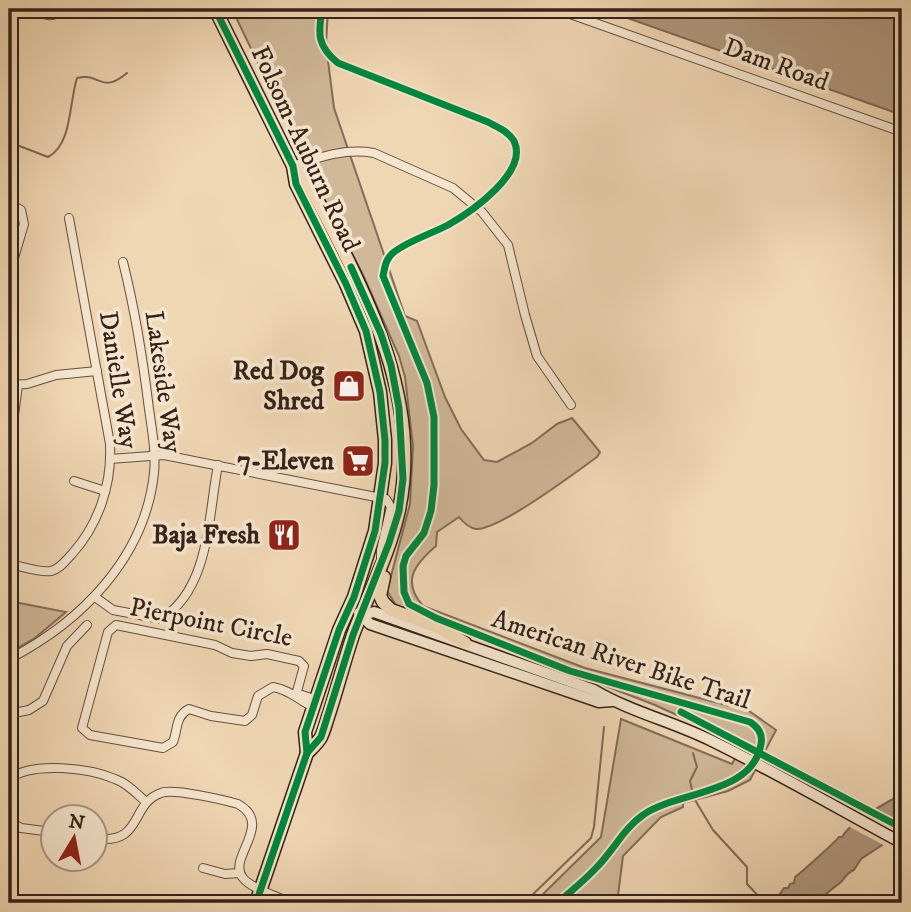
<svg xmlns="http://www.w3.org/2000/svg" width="911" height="912" font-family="'IM FELL DW Pica',serif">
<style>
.green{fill:#d0b899;stroke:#826d58;stroke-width:2}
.water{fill:#b0997f;stroke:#7f6956;stroke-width:2}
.pier{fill:#f0d7b4}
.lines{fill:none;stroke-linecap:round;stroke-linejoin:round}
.stream{stroke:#7f6956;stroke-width:2}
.street-casing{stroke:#644f3f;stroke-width:10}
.secondary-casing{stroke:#352218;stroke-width:13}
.primary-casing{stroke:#352218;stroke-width:15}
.street{stroke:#f5e5ce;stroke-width:8}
.secondary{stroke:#f5e5ce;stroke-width:10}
.primary{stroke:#f0d7b4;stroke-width:12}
.cycleway-casing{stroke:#f5e5ce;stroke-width:11}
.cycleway{stroke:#00873e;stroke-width:7}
.labels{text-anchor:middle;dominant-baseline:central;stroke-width:7;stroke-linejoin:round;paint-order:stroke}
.street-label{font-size:26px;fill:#352218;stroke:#f5e5ce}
.poi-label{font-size:26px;font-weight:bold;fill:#352218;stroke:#f5e5ce;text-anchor:end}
</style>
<rect width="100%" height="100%" fill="#f0d7b4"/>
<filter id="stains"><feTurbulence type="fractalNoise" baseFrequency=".00286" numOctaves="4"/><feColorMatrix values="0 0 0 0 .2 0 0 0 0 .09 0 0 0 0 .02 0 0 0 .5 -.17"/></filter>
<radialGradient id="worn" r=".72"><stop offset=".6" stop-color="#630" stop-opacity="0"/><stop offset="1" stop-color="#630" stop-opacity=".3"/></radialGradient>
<g class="green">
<path d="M232,9h96l-2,36 8,63 71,208 12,5 28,76 16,32 23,31 13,2 35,-19 25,-19 15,-6 28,34 -3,5c-21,15 -99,74 -121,72 -7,-1 -13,-7 -17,-12l-22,15 -1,14c-21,18 -35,35 -13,60l162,62 164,43 27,19 -26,50 -22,11 -45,12v4l-22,10 -38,39 -6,47h-83l67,-66 20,-118 111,45 10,-19 -87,-40 -259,-100 -9,-14 23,-87 3,-58 -8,-69 -6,-21 -35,-79 -61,-120z"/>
<polygon points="9,601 66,612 35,638 9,653"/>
</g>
<g class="water">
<polygon points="602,9 902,9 902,115"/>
<path d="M902,794v38l-41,27 -7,11c-8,3 -8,7 -13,12 -9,8 -15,9 -22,21h-55l13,-5 7,-10h4l2,-4 4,-1 1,-6c7,-5 40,-35 44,-40h3c8,-15 47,-36 60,-43z"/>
</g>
<polygon class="pier" points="869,808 902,826 902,836 887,847 848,826"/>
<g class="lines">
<g class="stream">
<path d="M9,142l39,15c24,-12 21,-54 29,-79 23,-6 24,17 50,-5"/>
<polyline points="692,790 690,781 697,767 693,753"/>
<polyline points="695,800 713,830 747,867 747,884 765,903"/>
<polyline points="524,903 591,838 594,827 604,727"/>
</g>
<defs>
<g id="street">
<path d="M34,9c9,5 19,11 26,0"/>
<polyline points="556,9 902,132"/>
<path d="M293,166c27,-9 52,-18 81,-13l79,35 29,24 26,33 17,70 12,41 34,49"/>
<polyline points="9,203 21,210 24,224 9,275"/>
<polyline points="9,385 27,384 56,375 97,371"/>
<polyline points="12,430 18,385"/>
<polyline points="110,459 164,455 386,499 391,507 381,550 381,559"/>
<polyline points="74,481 105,491"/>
<path d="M9,564c12,2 30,9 42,7 9,-2 15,-11 21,-17 27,-30 40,-70 38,-110l-41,-226"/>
<path d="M95,597l18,13 48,9c49,-30 47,-103 57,-154"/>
<path d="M9,659c72,-37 136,-101 145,-186 2,-21 -2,-43 -5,-64 -6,-49 -14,-99 -26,-147"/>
<path d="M296,695l8,-29 -5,-5 -32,-7 -16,2 -19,-3 -17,-8 -99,-20 -8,7 -26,96 8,7 73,13 10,-6c5,-12 2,-26 16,-33l22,7 34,5 7,-6 6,-19 15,-9c18,3 26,14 41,20"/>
<polyline points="296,695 302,695 317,700"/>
<polyline points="9,714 29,710 43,701 67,646 87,625"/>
<path d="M9,779c23,-18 81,-11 106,0 12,4 22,15 31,23"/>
<polyline points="9,821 21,828 52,832"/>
<path d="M94,838c50,8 35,-34 67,-45 12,-5 63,7 77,11 37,21 -12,54 5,74 8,10 28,16 39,21l-1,4"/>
<polyline points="203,868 225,874 240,873"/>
<polyline points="9,898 38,903"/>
</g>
<g id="secondary">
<polyline points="359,613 370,624 599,702 612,701"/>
<path d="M362,615l12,-3 220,78c37,22 80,32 118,51 65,32 127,68 190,102"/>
</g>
<g id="primary">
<polyline points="215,9 293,166 296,184 346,284 366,331 380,392 385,440 385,463 375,531 354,597 339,630 305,732 307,753"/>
<polyline points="384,577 380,596 383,602 391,610 438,627 465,643"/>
<path d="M256,903l51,-150c5,-5 11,-10 14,-16 3,-6 5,-14 7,-20 9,-27 16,-55 25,-82 15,-41 37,-82 46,-125 25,-119 -41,-230 -93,-332l-13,-12"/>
</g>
</defs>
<use href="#street" class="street-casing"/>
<use href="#secondary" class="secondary-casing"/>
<use href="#primary" class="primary-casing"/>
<use href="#street" class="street"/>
<use href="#secondary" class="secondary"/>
<use href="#primary" class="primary"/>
<defs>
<g id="cycleway">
<polyline points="215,9 293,166 296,184 346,284 366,331 380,392 385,440 385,463 375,531 354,597 339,630 305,732 307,753"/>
<path d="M322,9c-4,25 -5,37 16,54l150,59c9,5 20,9 26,19 15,31 -43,71 -66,84 -17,9 -38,15 -54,27 -8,6 -9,14 -11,24l44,107 7,34v68l-3,26 -7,22 -18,23 -3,10 1,26 5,12 27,14 134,53 180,51c8,5 13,12 11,22 -8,51 -85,47 -118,71 -19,13 -30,36 -46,52 -12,13 -26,24 -39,36"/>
<polyline points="681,712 902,828"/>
<polyline points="256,903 307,753 321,737 353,635 389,543 399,511 403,479 399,408 391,365 381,334 351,267"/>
</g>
</defs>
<use href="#cycleway" class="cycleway-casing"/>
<use href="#cycleway" class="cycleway"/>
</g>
<defs>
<symbol id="shop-square" viewBox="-11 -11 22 22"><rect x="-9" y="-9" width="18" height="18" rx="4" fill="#8f2418" stroke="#f5e5ce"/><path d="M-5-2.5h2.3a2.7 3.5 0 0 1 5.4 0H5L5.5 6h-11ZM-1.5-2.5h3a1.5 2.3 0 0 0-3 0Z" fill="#fff"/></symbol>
<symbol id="supermarket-square" viewBox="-11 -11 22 22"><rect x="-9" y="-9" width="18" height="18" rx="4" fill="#8f2418" stroke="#f5e5ce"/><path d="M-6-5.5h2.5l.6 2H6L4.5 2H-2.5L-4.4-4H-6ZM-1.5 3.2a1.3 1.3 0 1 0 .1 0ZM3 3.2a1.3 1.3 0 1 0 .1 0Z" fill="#fff"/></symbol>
<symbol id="restaurant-square" viewBox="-11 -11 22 22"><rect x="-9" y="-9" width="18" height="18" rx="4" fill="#8f2418" stroke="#f5e5ce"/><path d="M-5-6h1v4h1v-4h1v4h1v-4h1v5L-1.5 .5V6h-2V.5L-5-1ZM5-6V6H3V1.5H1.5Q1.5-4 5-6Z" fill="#fff"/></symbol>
</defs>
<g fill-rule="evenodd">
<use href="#shop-square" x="330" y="367" width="38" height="38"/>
<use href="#supermarket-square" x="339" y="442" width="38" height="38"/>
<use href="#restaurant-square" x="265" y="516" width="38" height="38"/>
</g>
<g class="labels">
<g class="street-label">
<text transform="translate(776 65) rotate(20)">Dam Road</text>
<text transform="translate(305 149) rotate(65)">Folsom-Auburn Road</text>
<text transform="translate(118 380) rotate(81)">Danielle Way</text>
<text transform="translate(163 382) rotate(82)">Lakeside Way</text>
<text transform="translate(211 623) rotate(11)">Pierpoint Circle</text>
<text transform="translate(621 660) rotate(18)">American River Bike Trail</text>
</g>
<g class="poi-label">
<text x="324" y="371">Red Dog<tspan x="324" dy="30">Shred</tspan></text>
<text x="334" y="461">7-Eleven</text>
<text x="260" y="535">Baja Fresh</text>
</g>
</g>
<rect width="911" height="912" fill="none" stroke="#f0d7b4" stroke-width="35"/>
<rect x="10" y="10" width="890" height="891" fill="none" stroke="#352218" stroke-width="3.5"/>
<rect x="18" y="18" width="876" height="877" fill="none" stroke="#352218" stroke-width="2"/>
<g transform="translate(74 838) rotate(10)"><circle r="33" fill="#f5e5ce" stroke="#a89785" stroke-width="2"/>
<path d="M0-5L12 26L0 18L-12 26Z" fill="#8f2418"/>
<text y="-10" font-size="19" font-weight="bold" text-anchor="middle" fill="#352218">N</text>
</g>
<rect width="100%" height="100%" filter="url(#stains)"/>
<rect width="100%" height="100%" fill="url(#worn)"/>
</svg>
